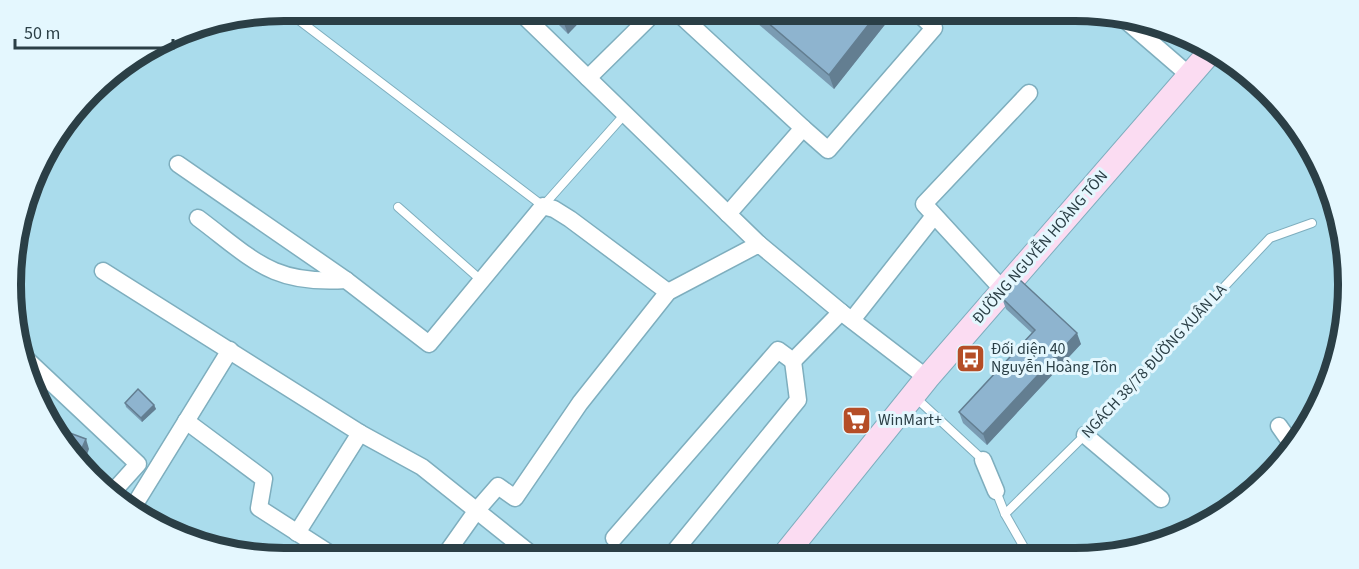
<svg xmlns="http://www.w3.org/2000/svg" width="1359" height="569" font-family="'Source Sans 3',sans-serif">
<style>
.lines{fill:none;stroke-linecap:round;stroke-linejoin:round}
.lane-casing{stroke:#7eaebe;stroke-width:10}
.street-casing{stroke:#7eaebe;stroke-width:19}
.secondary-casing{stroke:#7eaebe;stroke-width:26}
.lane{stroke:#fff;stroke-width:8}
.street{stroke:#fff;stroke-width:16}
.secondary{stroke:#fbdcf2;stroke-width:24}
.wall{fill:#7a9bb2}
.shaded-wall{fill:#637e91}
.building{fill:#8eb4cf;stroke:#637e91;stroke-width:1.5}
.labels{text-anchor:middle;dominant-baseline:central;stroke-width:6;stroke-linejoin:round;paint-order:stroke}
.street-label{font-size:16px;fill:#2b3f46;stroke:#e4f7fe}
.poi-label{font-size:16px;fill:#2b3f46;stroke:#e4f7fe;text-anchor:start}
.rim{fill:none;stroke:#2b3f46;stroke-width:8}
</style>
<rect width="100%" height="100%" fill="#aadcec"/>
<g class="lines">
<defs>
<g id="lane">
<polyline points="300,21 543,206 625,114"/>
<polyline points="398,207 482,281"/>
<polyline points="915,397 983,460"/>
<polyline points="996,491 1005,514 1029,556"/>
<polyline points="1005,514 1085,435 1270,238 1312,223"/>
</g>
<g id="street">
<polyline points="463,11 466,11"/>
<polyline points="676,11 803,128 728,214"/>
<polyline points="520,12 759,244"/>
<polyline points="1123,18 1189,75"/>
<polyline points="588,78 656,11"/>
<polyline points="803,128 828,150 934,28 916,11"/>
<polyline points="178,164 346,280 429,344 543,206 554,209 570,219 668,292"/>
<path d="M198,218c56,42 74,67 148,62"/>
<polyline points="103,271 360,433 422,467 536,558"/>
<polyline points="1003,290 924,204 1029,93"/>
<polyline points="852,320 934,216"/>
<polyline points="22,355 138,464 111,494"/>
<polyline points="186,421 264,479 259,508 332,555 331,558"/>
<polyline points="1279,426 1293,446"/>
<polyline points="1085,435 1161,499"/>
<polyline points="983,460 996,491"/>
<polyline points="132,509 230,350"/>
<polyline points="297,533 360,433"/>
<polyline points="614,538 778,350 793,361 841,312"/>
<polyline points="670,557 798,400 793,361"/>
<polyline points="443,558 477,510 498,486 515,498 580,403 668,292 759,244 841,312 927,378"/>
</g>
<polyline id="secondary" points="783,557 927,378 1210,52"/>
</defs>
<use href="#lane" class="lane-casing"/>
<use href="#street" class="street-casing"/>
<use href="#secondary" class="secondary-casing"/>
<use href="#lane" class="lane"/>
<use href="#street" class="street"/>
<use href="#secondary" class="secondary"/>
</g>
<g class="wall">
<polygon points="544,10 591,10 568,34"/>
<polygon points="742,10 889,10 891,17 834,89"/>
<polygon points="1002,298 1081,344 987,445 963,423 959,412 1032,333 1006,309"/>
<polygon points="125,403 154,405 156,409 142,422 126,407"/>
</g>
<g class="shaded-wall">
<polygon points="573,10 591,10 568,34 563,21"/>
<polygon points="880,10 889,10 891,17 834,89 829,75"/>
<polygon points="1077,333 1081,344 987,445 983,434"/>
<polygon points="154,405 156,409 142,422 141,418"/>
<polygon points="86,439 89,449 84,463 78,457"/>
</g>
<g class="building">
<polygon points="553,10 573,10 563,21"/>
<polygon points="753,10 880,10 829,75"/>
<polygon points="1019,279 1077,333 983,434 959,412 1035,330 1002,298"/>
<polygon points="138,389 154,405 141,418 125,403"/>
<polygon points="51,426 86,439 78,457"/>
</g>
<defs>
<symbol id="bus-square" viewBox="-11 -11 22 22"><rect x="-9" y="-9" width="18" height="18" rx="4" fill="#b54e27" stroke="#e4f7fe"/><path d="M-5-6H5V4H4V6H2V4H-2V6H-4V4H-5ZM-3.5-4V0h7V-4ZM-3.5 1.2v1.5H-2V1.2ZM2 1.2v1.5H3.5V1.2Z" fill="#fff"/></symbol>
<symbol id="supermarket-square" viewBox="-11 -11 22 22"><rect x="-9" y="-9" width="18" height="18" rx="4" fill="#b54e27" stroke="#e4f7fe"/><path d="M-6-5.5h2.5l.6 2H6L4.5 2H-2.5L-4.4-4H-6ZM-1.5 3.2a1.3 1.3 0 1 0 .1 0ZM3 3.2a1.3 1.3 0 1 0 .1 0Z" fill="#fff"/></symbol>
</defs>
<g fill-rule="evenodd">
<use href="#bus-square" x="954" y="342" width="33" height="33"/>
<use href="#supermarket-square" x="840" y="404" width="33" height="33"/>
</g>
<g class="labels">
<g class="street-label">
<text transform="translate(1040 247) rotate(-49)">ĐƯỜNG NGUYỄN HOÀNG TÔN</text>
<text transform="translate(1154 361) rotate(-47)">NGÁCH 38/78 ĐƯỜNG XUÂN LA</text>
</g>
<g class="poi-label">
<text x="991" y="349">Đối diện 40<tspan x="991" dy="18">Nguyễn Hoàng Tôn</tspan></text>
<text x="878" y="420">WinMart+</text>
</g>
</g>
<path d="M0 0H1359V569H0ZM284 21H1075A263 263 0 0 1 1338 284V285A263 263 0 0 1 1075 548H284A263 263 0 0 1 21 285V284A263 263 0 0 1 284 21Z" fill="#e4f7fe" fill-rule="evenodd"/>
<path class="rim" d="M284 21H1075A263 263 0 0 1 1338 284V285A263 263 0 0 1 1075 548H284A263 263 0 0 1 21 285V284A263 263 0 0 1 284 21Z"/>
<path d="M15 39v9h158v-9" fill="none" stroke="#2b3f46" stroke-width="3"/>
<text x="24" y="39" font-size="18" fill="#2b3f46" stroke="#e4f7fe" stroke-width="4.5" paint-order="stroke">50 m</text>
</svg>
